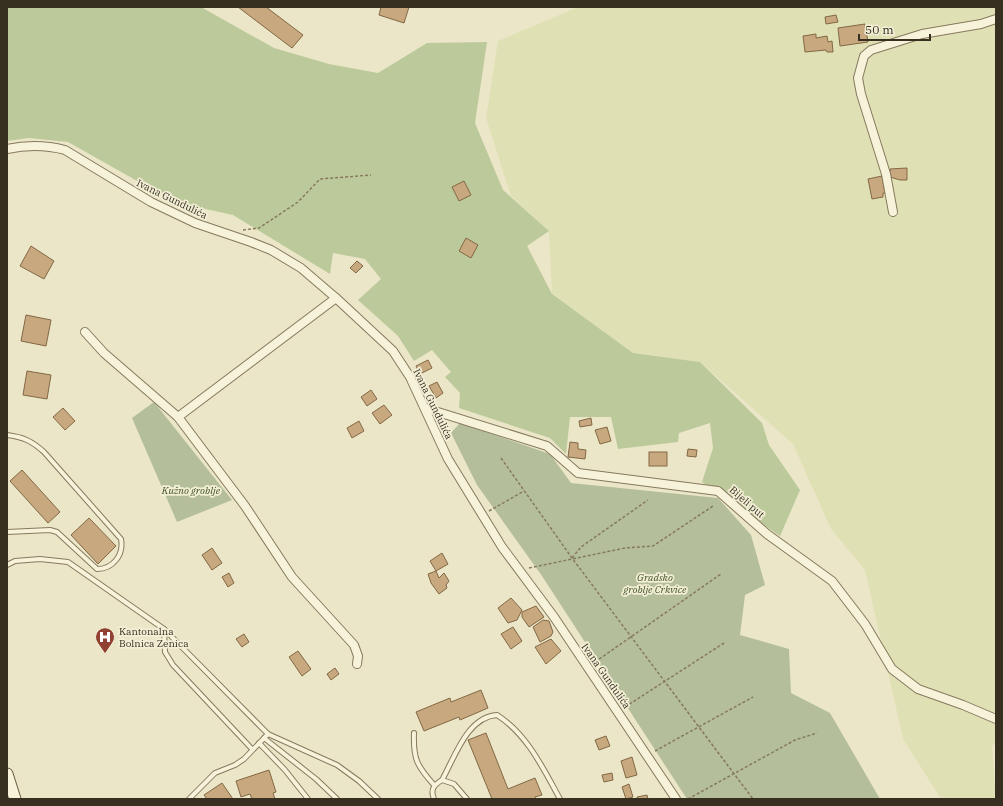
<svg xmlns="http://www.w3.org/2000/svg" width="1003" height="806" font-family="'IBM Plex Serif',serif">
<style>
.farmland{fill:#e0e0b5}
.green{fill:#bcc99b}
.cemetery{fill:#b4be9a}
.building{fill:#c7a87f;stroke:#836845}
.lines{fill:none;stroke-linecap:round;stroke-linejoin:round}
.lane-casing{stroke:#86795e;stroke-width:6}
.street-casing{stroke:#86795e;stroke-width:10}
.secondary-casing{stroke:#685a41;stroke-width:13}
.path{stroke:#86795e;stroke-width:1.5;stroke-dasharray:3 2;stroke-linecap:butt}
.lane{stroke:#f7f3da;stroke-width:4}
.street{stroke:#f7f3da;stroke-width:8}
.secondary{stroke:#f7f3da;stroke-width:11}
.labels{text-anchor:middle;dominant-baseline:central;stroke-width:3.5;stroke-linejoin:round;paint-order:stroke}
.street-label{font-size:10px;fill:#372f20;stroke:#f3efd6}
.park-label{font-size:10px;font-style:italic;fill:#415228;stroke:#f3efd6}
.poi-label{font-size:10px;fill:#372f20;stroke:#f3efd6;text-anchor:start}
</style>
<rect width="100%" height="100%" fill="#ebe6c7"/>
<polygon class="farmland" points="578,7 996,7 996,740 992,747 996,799 941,799 903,739 865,570 831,529 793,444 700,362 633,353 552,294 549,231 511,196 486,118 498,41"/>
<polygon class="green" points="7,7 201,7 274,48 329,64 378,73 427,43 487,42 475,123 503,190 549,231 527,246 552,294 633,353 700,362 762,423 769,445 800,490 780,536 702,482 713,448 710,423 679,433 678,442 618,449 611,417 570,417 566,454 550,438 459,408 460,393 445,377 451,372 432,350 414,361 398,336 358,300 381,279 365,259 333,253 330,274 233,215 192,206 155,191 68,142 29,138 7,141"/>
<g class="cemetery">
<polygon points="154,402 232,500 177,522 132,418"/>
<polygon points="460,423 550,454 571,483 718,498 751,535 765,585 745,595 740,635 789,649 791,693 830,713 880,799 687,799 542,576 477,485 451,433"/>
</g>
<g class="building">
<polygon points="238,7 266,7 303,35 292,48"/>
<polygon points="381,7 409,7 404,23 379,15"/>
<polygon points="836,15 838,22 826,24 825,17"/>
<polygon points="865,24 868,42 840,46 838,28"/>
<polygon points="816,34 816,38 827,36 828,42 832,41 833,52 827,52 826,50 805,52 803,36"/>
<polygon points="907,168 907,180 900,180 890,177 890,169"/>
<polygon points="882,176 885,193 883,193 883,197 872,199 868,179"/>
<polygon points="464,181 471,195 459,201 452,187"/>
<polygon points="466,238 478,245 471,258 459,251"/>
<polygon points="31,246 54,261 44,279 20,266"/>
<polygon points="357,261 363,266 356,273 350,268"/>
<polygon points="26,315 51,320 46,346 21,341"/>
<polygon points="428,360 432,368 420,374 416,366"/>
<polygon points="27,371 51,375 47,399 23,395"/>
<polygon points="437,382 443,393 436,398 429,386"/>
<polygon points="371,390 377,399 367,406 361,397"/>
<polygon points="384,405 392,415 380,424 372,413"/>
<polygon points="63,408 75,421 65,430 53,417"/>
<polygon points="591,418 592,425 580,427 579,421"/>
<polygon points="359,421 364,431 352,438 347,428"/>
<polygon points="607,427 611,441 600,444 595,430"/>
<polygon points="570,442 578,443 578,449 586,450 585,459 568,457"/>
<polygon points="688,449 697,450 696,457 687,456"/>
<rect x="649" y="452" width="18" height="14"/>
<polygon points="22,470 60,512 48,523 10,481"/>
<polygon points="89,518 116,546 98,564 71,535"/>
<polygon points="212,548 222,563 212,570 202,555"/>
<polygon points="442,553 448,564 436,571 430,561"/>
<polygon points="436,571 439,578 444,573 449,581 446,585 447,588 439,594 431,583 428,574"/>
<polygon points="229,573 234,583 228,587 222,577"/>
<polygon points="511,598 522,610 517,620 508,623 498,608"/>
<polygon points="536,606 544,617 529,627 522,617 522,612"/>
<polygon points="543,620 549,621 553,632 551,636 540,642 533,627"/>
<polygon points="513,627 522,641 511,649 501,634"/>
<polygon points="244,634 249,642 242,647 236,639"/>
<polygon points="551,639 561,651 546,664 535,647"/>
<polygon points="298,651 311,669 302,676 289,657"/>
<polygon points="335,668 339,674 331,680 327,674"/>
<polygon points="481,690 488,708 460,720 459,717 424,731 416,712 450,698 451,702"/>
<polygon points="486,733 508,789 535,778 542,795 535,797 536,799 492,799 468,740"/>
<polygon points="606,736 610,746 599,750 595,740"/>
<polygon points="632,757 637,775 626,778 621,761"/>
<polygon points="269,770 276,792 273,793 275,799 252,799 250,794 241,797 236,781"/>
<polygon points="612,773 613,780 604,782 602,775"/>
<polygon points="222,783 233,799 207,799 204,795"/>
<polygon points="629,784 633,797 626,799 622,787"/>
<polygon points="647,795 648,799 637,799 637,797"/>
</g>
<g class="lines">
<defs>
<g id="lane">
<path d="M7,435c16,2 25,6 37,17l77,87c3,16 -8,30 -24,30l-40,-37 -7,-2 -43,2"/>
<polyline points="7,565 15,561 40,559 68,562 164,629 268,734 337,765 359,781 378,799"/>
<polyline points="164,629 165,652 173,665 252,749"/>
<path d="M414,733c-1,26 3,33 20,52"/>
<polyline points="264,738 316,779 337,799"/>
<polyline points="259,743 285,770 308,799"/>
<path d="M442,780c13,-23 25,-63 55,-65 30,19 46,53 63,84"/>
<polyline points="189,799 215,773 235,765 244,759 268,734"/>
<path d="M434,799c-4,-10 0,-14 8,-19l12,4 13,15"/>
</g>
<g id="street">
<path d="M7,149c19,-4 39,-4 58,1l86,52 44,21 56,19 20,8 30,18 35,30 57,53 17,26 38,82 54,88 52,70 122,182"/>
<polyline points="893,212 886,174 861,94 858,78 864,56 871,50 922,34 981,24 996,19"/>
<polyline points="85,332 104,353 178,417 245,506 292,577 354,645 358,656 357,664"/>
<polyline points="425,408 547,446 578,473 718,491 767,534 832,581 865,624 892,669 918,689 963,705 996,719"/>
<polyline points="178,417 336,298"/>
</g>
<polyline id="secondary" points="7,774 15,799"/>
</defs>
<use href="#lane" class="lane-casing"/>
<use href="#street" class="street-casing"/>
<use href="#secondary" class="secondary-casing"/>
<g class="path">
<polyline points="243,230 259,228 298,202 320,179 371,175"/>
<polyline points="501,458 572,558 753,799"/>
<polyline points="489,511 524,491"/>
<polyline points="572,558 581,547 648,500"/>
<polyline points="529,568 625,548 653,546 713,506"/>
<polyline points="595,662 721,574"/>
<polyline points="625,707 724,643"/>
<polyline points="655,751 753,697"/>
<polyline points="688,799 795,740 817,733"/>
</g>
<use href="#lane" class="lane"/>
<use href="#street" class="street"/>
<use href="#secondary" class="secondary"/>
</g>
<defs>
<symbol id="hospital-pin" viewBox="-11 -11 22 30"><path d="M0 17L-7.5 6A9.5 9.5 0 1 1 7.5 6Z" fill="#914032" stroke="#f3efd6"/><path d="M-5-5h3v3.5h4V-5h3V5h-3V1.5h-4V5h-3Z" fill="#fff"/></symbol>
</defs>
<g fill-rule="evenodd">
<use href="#hospital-pin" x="94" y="626" width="22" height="30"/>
</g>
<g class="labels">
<g class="street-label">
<text transform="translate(172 199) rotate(26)">Ivana Gundulića</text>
<text transform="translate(433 404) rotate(64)">Ivana Gundulića</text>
<text transform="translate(747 502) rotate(41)">Bijeli put</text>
<text transform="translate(606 676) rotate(55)">Ivana Gundulića</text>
</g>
<g class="park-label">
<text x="191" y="490">Kužno groblje</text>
<text x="655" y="577">Gradsko<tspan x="655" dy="12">groblje Crkvice</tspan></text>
</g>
<g class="poi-label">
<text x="119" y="631">Kantonalna<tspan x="119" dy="12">Bolnica Zenica</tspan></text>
</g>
</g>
<rect width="1003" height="806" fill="none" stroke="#372f20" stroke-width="16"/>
<path d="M859 34v6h71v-6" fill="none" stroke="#372f20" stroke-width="2"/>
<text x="865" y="34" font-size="12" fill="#372f20" stroke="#f3efd6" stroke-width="3" paint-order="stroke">50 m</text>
</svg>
